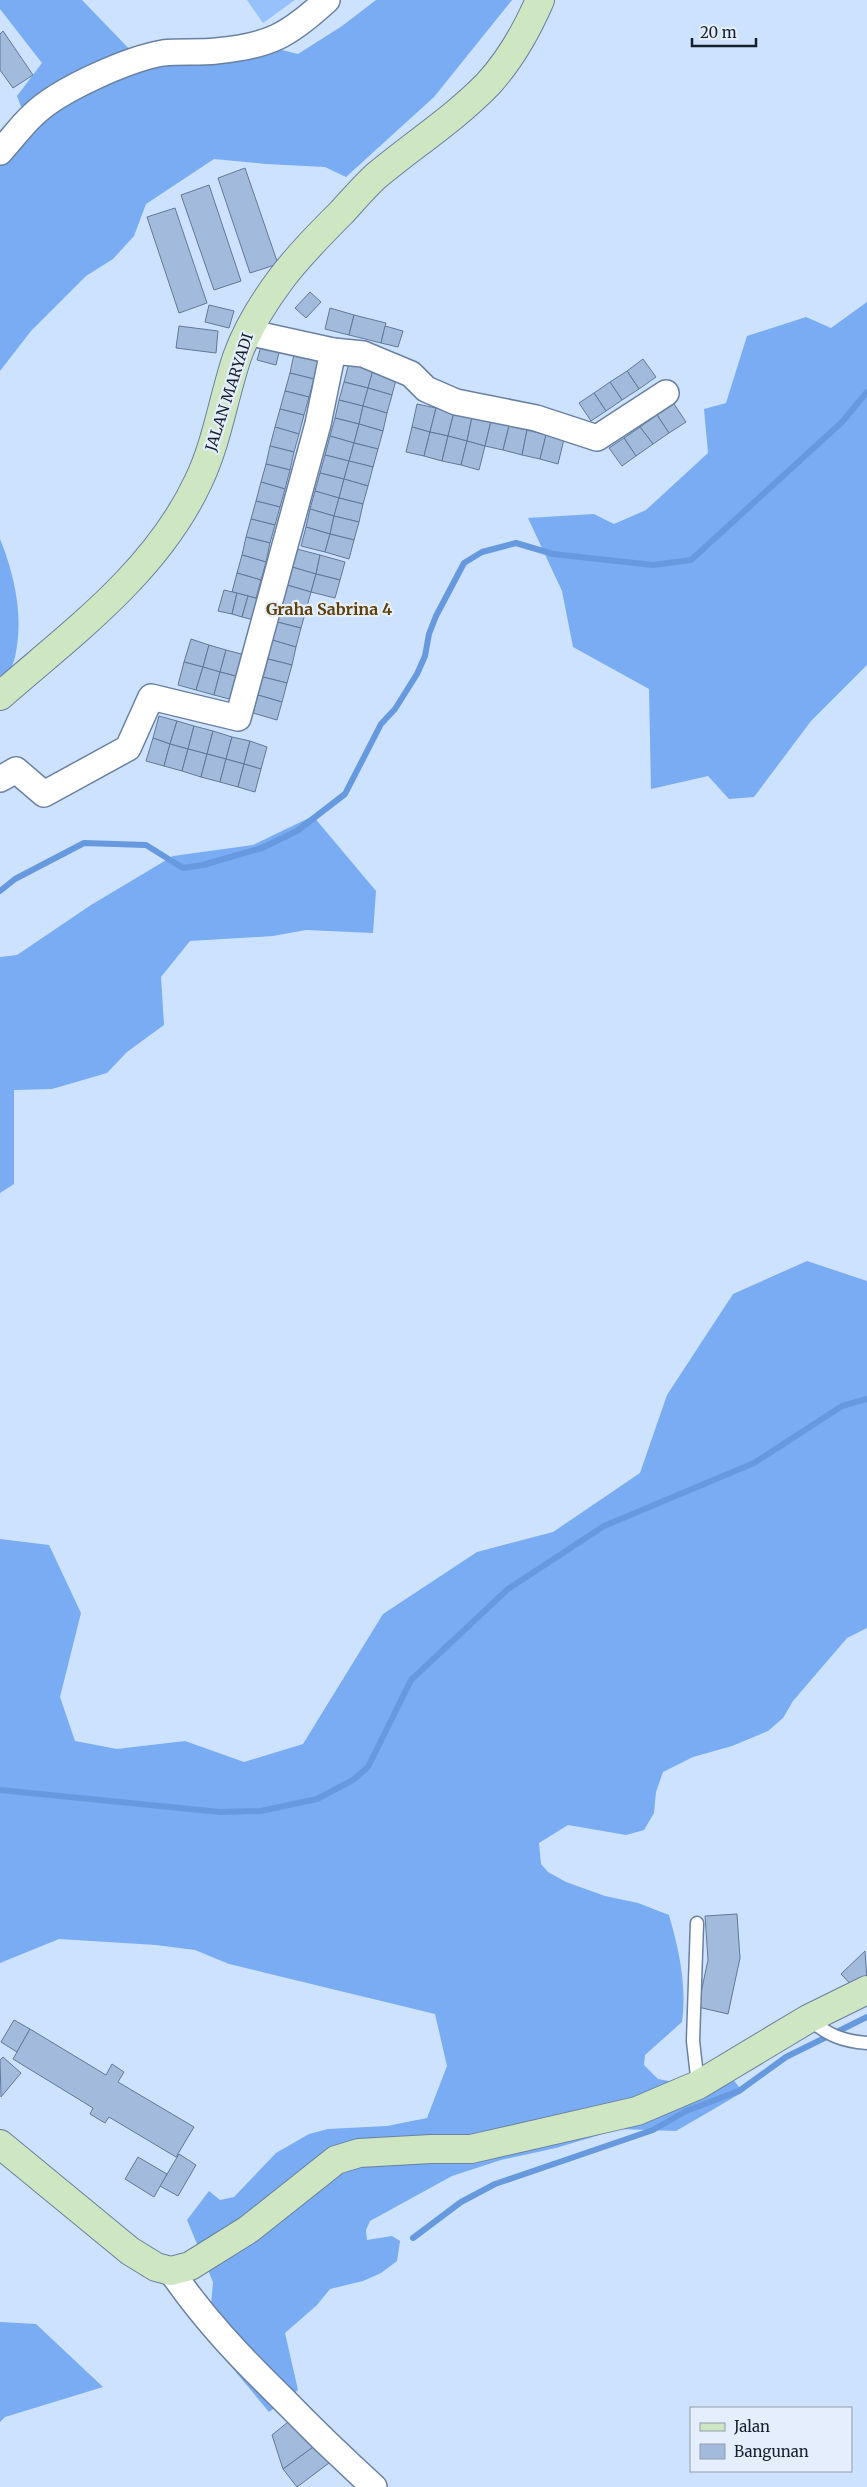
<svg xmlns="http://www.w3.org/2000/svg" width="867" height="2487" font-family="Merriweather,serif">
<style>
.green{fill:#97c1fa}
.forest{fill:#79acf3}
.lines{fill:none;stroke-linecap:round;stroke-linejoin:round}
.stream{stroke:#6799df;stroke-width:6}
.building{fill:#a2bbdd;stroke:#617898}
.lane-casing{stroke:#6980a1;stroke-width:15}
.street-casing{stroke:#6980a1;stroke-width:28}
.secondary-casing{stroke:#6980a1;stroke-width:30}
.lane{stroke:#fff;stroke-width:12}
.street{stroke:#fff;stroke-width:25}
.secondary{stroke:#cee6c1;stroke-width:28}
.labels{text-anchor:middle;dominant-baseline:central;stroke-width:4.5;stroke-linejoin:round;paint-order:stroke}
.street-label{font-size:15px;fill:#16202d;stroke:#e4eefd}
.neighbourhood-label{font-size:16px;font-weight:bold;fill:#5f4006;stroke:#e4eefd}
</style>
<rect width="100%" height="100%" fill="#cde2fe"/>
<polygon class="green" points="247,0 295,0 263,23"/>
<g class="forest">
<polygon points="0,0 82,0 136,56 232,38 298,54 342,26 376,0 512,0 434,97 346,177 325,167 266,164 214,159 146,204 134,236 113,259 86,276 31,331 0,371 0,151 28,124 17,96 42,63 0,9"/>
<polygon points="867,302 867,665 811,721 754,797 729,799 708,776 651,789 649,689 573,647 562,591 528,518 594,514 614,524 646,510 708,453 704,409 726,403 747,336 806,317 831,328"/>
<path d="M0,539c15,37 24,79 15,118 -2,10 -10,20 -15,28z"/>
<polygon points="313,816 376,891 373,933 306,930 273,936 190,941 161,977 164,1025 127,1052 107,1073 52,1089 14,1090 14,1184 0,1193 0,957 17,955 91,905 173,856 253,845"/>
<path d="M807,1261l60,20v347l-20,10 -54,63 -10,17 -15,13 -36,15 -39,11 -30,15 -7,20 -2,21 -10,17 -18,5 -58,-10 -29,18 2,21 7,8 18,10 39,14 33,7 31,12c10,35 18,71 13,107l-37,33 -1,10 14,14 11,2 59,-8 15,19 -67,39 -57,-2 -63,19 -55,12 -49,16 -82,45 -4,9 1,10 25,-4 8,5 -3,20 -16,12 -18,8 -33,8 -13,16 -32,28 13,57 -29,22 -44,-53 -15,-43 3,-34 -26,-62 22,-29 11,9 14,-3 42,-44 33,-19 19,-5 59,-3 40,-8 20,-52 -12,-52 -169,-41 -37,-9 -34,-14 -39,-5 -97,-6 -59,24v-424l49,6 32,68 -21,84 15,44 42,8 68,-8 59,21 59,-18 80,-130 94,-62 76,-20 87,-59 27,-78 66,-101z"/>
<polygon points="0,2322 36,2324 103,2387 5,2417 0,2422"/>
</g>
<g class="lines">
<g class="stream">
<polyline points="0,891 15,879 84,843 146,845 183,868 203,865 262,848 297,831 345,794 381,724 395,709 417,674 425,656 429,634 436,616 464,563 482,552 516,543 553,554 653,565 691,560 842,422 867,392"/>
<polyline points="0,1790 220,1812 261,1811 317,1799 353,1780 368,1767 411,1680 508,1589 604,1526 754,1463 842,1406 867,1399"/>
<polyline points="413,2238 461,2202 495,2184 653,2130 686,2111 739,2091 786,2057 867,2017"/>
</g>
</g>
<g class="building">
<polygon points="3,31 33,75 13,88 0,70 0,34"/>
<polygon points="245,168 278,264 250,273 218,178"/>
<polygon points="209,185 241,281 214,290 181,195"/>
<polygon points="175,208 207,303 179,313 147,217"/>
<polygon points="310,292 321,302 306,318 295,308"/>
<polygon points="209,305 234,311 229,328 205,322"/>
<polygon points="330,308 354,315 349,335 325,329"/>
<polygon points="354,315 386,323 381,343 349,335"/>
<polygon points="179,326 218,331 216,353 176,348"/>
<polygon points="385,326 403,331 398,347 381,343"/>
<polygon points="262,343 280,348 276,365 257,360"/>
<polygon points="294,354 318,361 314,379 290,373"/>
<polygon points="643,359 656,377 639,389 627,371"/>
<polygon points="349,363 373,370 368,388 344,382"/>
<polygon points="373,370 397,376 392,395 368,388"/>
<polygon points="627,371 639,389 622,400 610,382"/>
<polygon points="290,373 314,379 309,397 285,391"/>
<polygon points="344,382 368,388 363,406 339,400"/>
<polygon points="610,382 622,400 606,411 594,393"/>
<polygon points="368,388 392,395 387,413 363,406"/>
<polygon points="285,391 309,397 304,415 280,409"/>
<polygon points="594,393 606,411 591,421 579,403"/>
<polygon points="339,400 363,406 359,424 335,418"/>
<polygon points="417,404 436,408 430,432 412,427"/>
<polygon points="674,404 686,422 669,433 657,415"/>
<polygon points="363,406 387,413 383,431 359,424"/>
<polygon points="436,408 454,412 448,436 430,432"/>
<polygon points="280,409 304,415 299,434 275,427"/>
<polygon points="454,412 472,417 467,441 448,436"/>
<polygon points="657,415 669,433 653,444 640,427"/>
<polygon points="472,417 491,421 485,446 467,441"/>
<polygon points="335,418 359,424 354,443 330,436"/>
<polygon points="491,421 509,426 503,450 485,446"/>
<polygon points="359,424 383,431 378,449 354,443"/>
<polygon points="509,426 527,430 522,455 503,450"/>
<polygon points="275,427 299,434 294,452 270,446"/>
<polygon points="412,427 430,432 424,456 406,452"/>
<polygon points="640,427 653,444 636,456 624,438"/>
<polygon points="527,430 546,435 540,459 522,455"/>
<polygon points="430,432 448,436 442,461 424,456"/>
<polygon points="546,435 564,439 558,464 540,459"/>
<polygon points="330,436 354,443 349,461 325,455"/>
<polygon points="448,436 467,441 461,465 442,461"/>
<polygon points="624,438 636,456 622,466 609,448"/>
<polygon points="467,441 485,446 479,470 461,465"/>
<polygon points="354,443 378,449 373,467 349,461"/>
<polygon points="270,446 294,452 290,470 266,464"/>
<polygon points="325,455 349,461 344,479 320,473"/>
<polygon points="349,461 373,467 368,486 344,479"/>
<polygon points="266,464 290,470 285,489 261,482"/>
<polygon points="320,473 344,479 339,498 315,491"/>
<polygon points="344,479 368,486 363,504 339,498"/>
<polygon points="261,482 285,489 280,507 256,501"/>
<polygon points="315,491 339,498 334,516 310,509"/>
<polygon points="339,498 363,504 359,522 334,516"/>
<polygon points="256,501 280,507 275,525 251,519"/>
<polygon points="310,509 334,516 330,534 306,527"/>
<polygon points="334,516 359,522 354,540 330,534"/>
<polygon points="251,519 275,525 270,543 246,537"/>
<polygon points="306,527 330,534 325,552 301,546"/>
<polygon points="330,534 354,540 349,559 325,552"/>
<polygon points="246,537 270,543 266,562 242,555"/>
<polygon points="297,549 320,555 316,574 292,567"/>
<polygon points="242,555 266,562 261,580 237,573"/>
<polygon points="320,555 345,562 340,580 316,574"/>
<polygon points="292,567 316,574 311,592 287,585"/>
<polygon points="237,573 261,580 256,598 232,592"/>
<polygon points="316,574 340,580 335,598 311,592"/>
<polygon points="287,585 311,592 306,610 282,604"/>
<polygon points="224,590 237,593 232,614 218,611"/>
<polygon points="237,593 248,596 242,617 232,614"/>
<polygon points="248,596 259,599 254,620 242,617"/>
<polygon points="282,604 306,610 301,628 277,622"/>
<polygon points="277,622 301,628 296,647 272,640"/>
<polygon points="191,639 209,645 203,667 184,662"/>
<polygon points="272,640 296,647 292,665 268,659"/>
<polygon points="209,645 226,650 220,672 203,667"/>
<polygon points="226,650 245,655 239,677 220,672"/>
<polygon points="268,659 292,665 287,683 263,677"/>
<polygon points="184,662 203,667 196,690 178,685"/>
<polygon points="203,667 220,672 214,695 196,690"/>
<polygon points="220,672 239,677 233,700 214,695"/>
<polygon points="263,677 287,683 282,702 258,695"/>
<polygon points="258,695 282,702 277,720 253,713"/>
<polygon points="159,716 177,721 170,744 153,738"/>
<polygon points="177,721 194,726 188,749 170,744"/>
<polygon points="194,726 213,731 207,754 188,749"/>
<polygon points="213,731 232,737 226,759 207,754"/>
<polygon points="232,737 250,741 244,764 226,759"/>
<polygon points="153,738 170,744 164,766 146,761"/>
<polygon points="250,741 267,747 261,769 244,764"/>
<polygon points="170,744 188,749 182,771 164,766"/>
<polygon points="188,749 207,754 201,777 182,771"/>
<polygon points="207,754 226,759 220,782 201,777"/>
<polygon points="226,759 244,764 238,787 220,782"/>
<polygon points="244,764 261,769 255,792 238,787"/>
<polygon points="737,1914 740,1958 728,2014 698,2007 708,1960 705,1916"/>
<polygon points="865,1951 867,1981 857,1991 841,1974"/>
<polygon points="14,2020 30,2029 17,2052 1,2042"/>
<polygon points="30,2029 106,2075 112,2064 124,2072 118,2082 194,2127 176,2157 109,2117 105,2123 90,2114 93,2108 13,2059"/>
<polygon points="3,2057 21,2073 1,2097 0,2060"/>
<polygon points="179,2154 196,2165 178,2196 160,2186"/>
<polygon points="138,2157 167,2174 154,2197 125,2179"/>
<polygon points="288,2422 316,2445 283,2469 272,2435"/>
<polygon points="316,2445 329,2463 297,2487 283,2469"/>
</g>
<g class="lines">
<defs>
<g id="lane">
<polyline points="697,1923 693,2041 698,2085"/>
<path d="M808,2019c21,16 33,22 59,24"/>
</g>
<g id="street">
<path d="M0,152c11,-12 21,-26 33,-37 25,-25 95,-56 130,-62 17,-2 36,0 53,-2 53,-5 72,-15 111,-51"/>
<polyline points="247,332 333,351 363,354 411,374 426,389 456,402 536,418 597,438 666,393"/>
<polyline points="0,779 16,770 44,794 128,748 151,697 238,718 318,424 333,351"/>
<path d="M171,2271c32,47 69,86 110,126 30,31 61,61 93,90"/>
</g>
<g id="secondary">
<path d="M0,696c72,-63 156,-124 198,-214 19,-39 25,-83 39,-125 10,-28 26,-54 44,-78 18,-24 40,-46 61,-67 11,-12 22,-25 34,-36 37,-31 78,-57 112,-92 22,-24 39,-54 52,-84"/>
<polyline points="0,2144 130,2251 156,2267 171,2271 190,2266 249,2229 336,2160 359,2153 431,2149 471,2149 637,2111 698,2085 808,2019 867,1990"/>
</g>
</defs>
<use href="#lane" class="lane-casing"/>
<use href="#street" class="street-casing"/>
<use href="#secondary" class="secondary-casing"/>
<use href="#lane" class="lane"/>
<use href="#street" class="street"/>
<use href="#secondary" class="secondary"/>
</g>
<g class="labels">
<g class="street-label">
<text transform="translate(229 392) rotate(-72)">JALAN MARYADI</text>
</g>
<g class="neighbourhood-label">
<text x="329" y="609">Graha Sabrina 4</text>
</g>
</g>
<rect x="690" y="2407" width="162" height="65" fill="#e4eefd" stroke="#929caa"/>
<rect x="700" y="2423" width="25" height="8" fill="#cee6c1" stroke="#929caa"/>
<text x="734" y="2432" font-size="15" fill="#16202d">Jalan</text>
<rect x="700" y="2444" width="25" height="15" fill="#a2bbdd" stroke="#929caa"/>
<text x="734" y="2457" font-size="15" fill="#16202d">Bangunan</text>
<path d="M692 38v8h64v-8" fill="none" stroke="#16202d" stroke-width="2.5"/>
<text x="700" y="38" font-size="15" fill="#16202d" stroke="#e4eefd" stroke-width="4" paint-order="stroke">20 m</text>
</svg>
